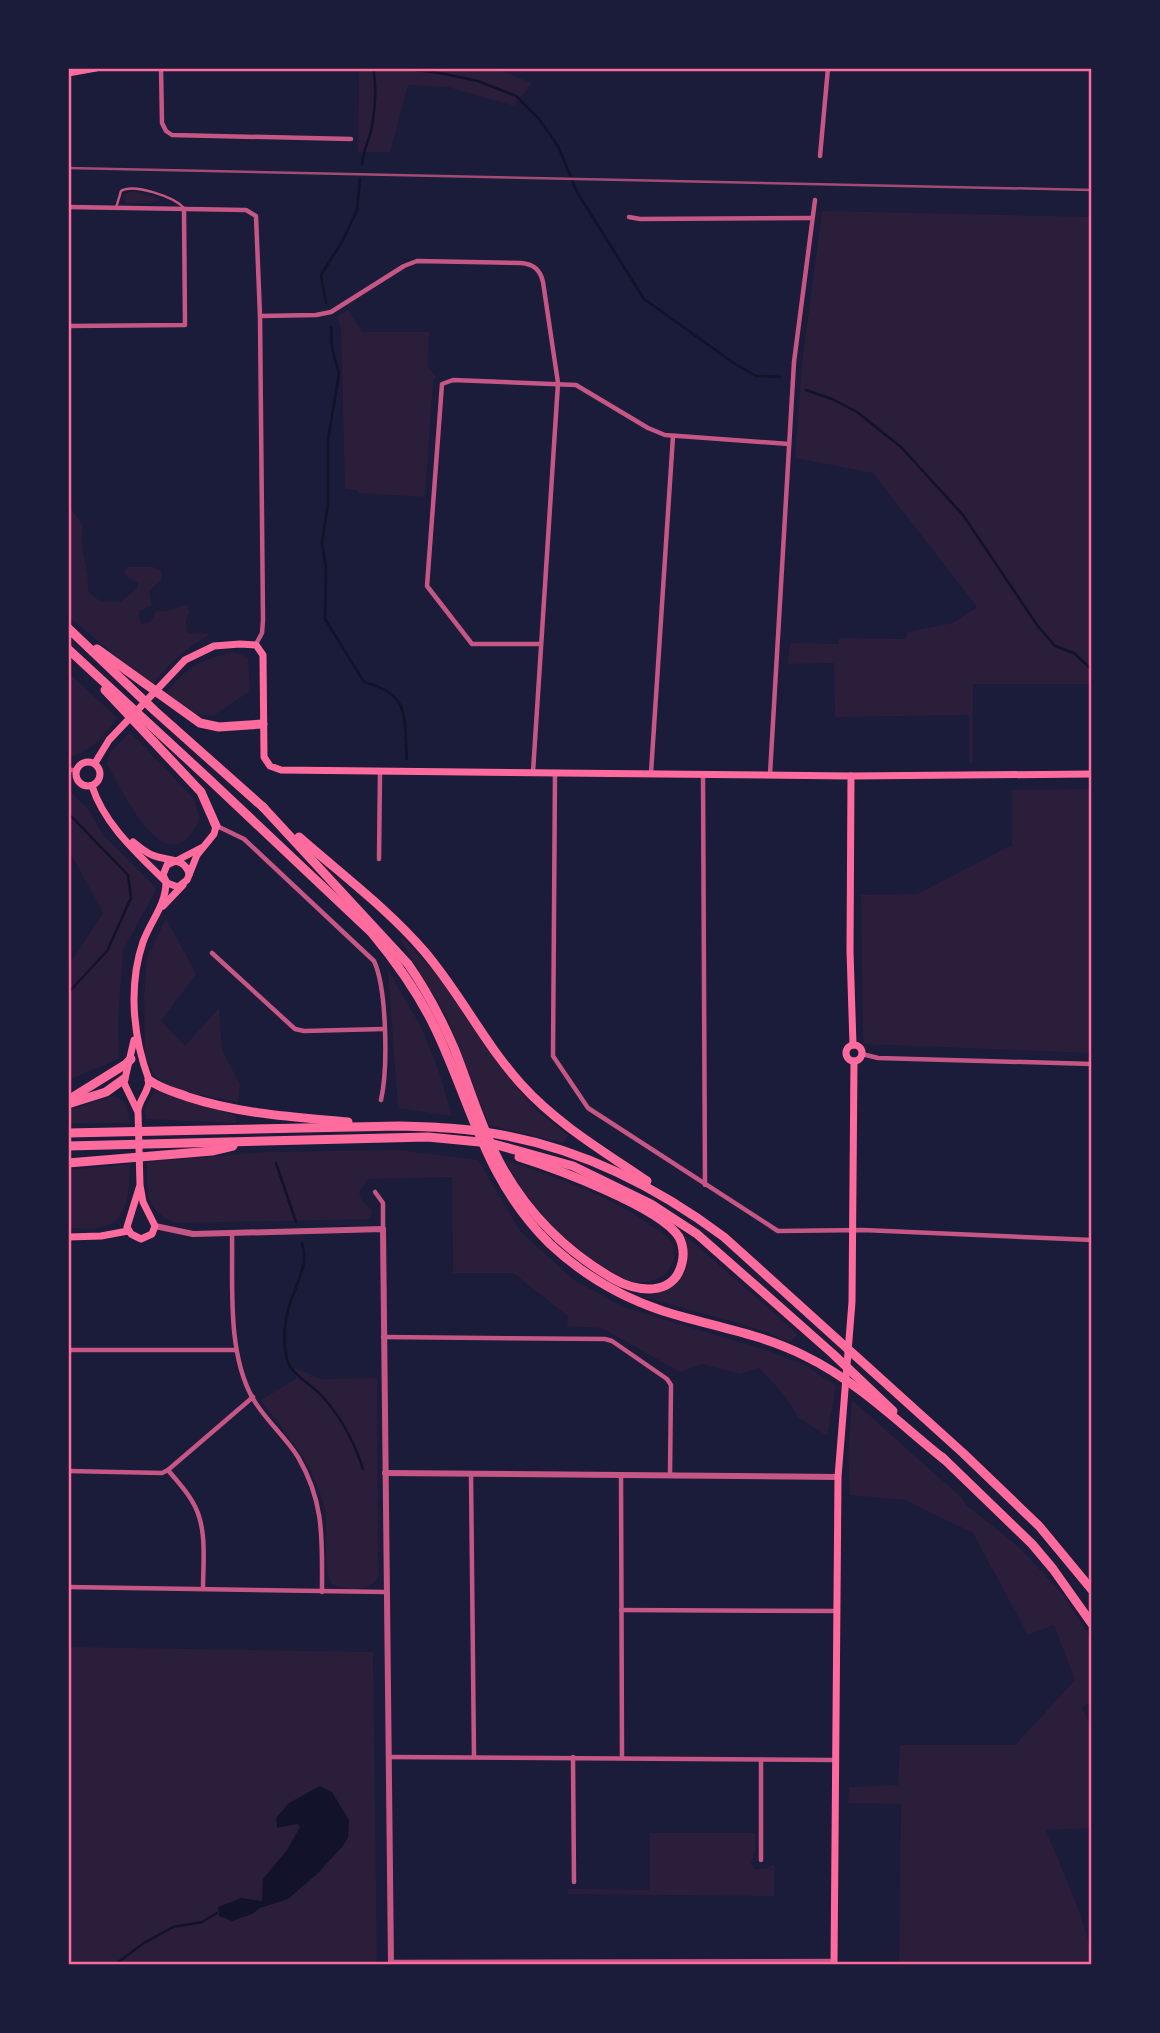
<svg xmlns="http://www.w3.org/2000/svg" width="1160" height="2033" font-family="'Open Sans',sans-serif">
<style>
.green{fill:#2a1e3b}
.water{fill:#12122b}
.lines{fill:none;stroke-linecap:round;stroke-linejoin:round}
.stream{stroke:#12122b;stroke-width:2.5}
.service{stroke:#c65784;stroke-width:2.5}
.minor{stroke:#c65784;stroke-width:4.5}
.tertiary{stroke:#c65784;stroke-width:6}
.secondary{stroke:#ff6b9d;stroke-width:7}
.primary{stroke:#ff6b9d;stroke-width:7}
.motorway{stroke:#ff6b9d;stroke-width:9}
.rail{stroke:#a44b75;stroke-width:2.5}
.neatline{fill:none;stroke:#ff6b9d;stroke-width:2.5}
</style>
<rect width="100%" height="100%" fill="#1b1b3a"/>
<g class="green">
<polygon points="362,68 494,68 532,83 514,106 448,87 408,85 390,152 358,152 359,71"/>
<polygon points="132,191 160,199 160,200 151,203 125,203 123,195"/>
<polygon points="822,211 1092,217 1092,684 973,684 973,763 969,763 969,715 835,717 834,663 788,664 790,643 838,644 839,638 906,639 907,632 953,623 977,607 873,473 795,458 802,363"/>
<polygon points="348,310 362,332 429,332 428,367 436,377 433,381 425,497 359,493 358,490 345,489 341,329 337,317"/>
<path d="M68,504l15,22c-5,22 7,43 5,66l12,9 20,1 18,-14v-5l-10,-5 -4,-5 3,-6h26l8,3 1,9 -13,12 3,14 -13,6v8l3,5 8,-2 7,-11c12,2 19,-4 30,-6l3,7 -4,8 1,13 24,1c-26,15 -40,27 -59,51l-84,-69z"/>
<path d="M232,652l16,5 2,34 -37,25 -25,-3 -25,-17c25,-29 32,-34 69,-44z"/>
<path d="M68,672l49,46c-12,15 -27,37 -49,38z"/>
<path d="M130,732l63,66 7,20c-31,72 -75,-22 -93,-54l3,-12z"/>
<polygon points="1092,789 1092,1053 863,1044 861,895 917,894 1012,845 1012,790"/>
<polygon points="68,790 88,809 103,835 155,887 155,892 123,950 118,1023 119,1059 68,1080 68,967 103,913 68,849"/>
<polygon points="166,918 196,974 161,1021 185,1046 219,1008 222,1050 240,1084 238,1102 196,1094 166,1084 155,1076 145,1057 144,995 147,958"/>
<polygon points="402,937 437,975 501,1068 534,1108 568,1135 563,1143 489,1125 446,1016 400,939"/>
<polygon points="388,970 421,1027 439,1072 452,1116 398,1108"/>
<polygon points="155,1090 236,1116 236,1123 146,1119 145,1108"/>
<path d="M113,1096c13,2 16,16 17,27h-62v-13z"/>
<path d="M398,1150l80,10 42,71 54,49 49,27 143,43 39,15 31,21 -9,50 -29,-19 -13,-21 -26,-28 -19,6 -38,-10 -22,8 -78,-44 -35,-2 1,-10 -55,-43h-60l-1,-96 -84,2 -9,13 3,9 10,9v5l-4,4 -191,4c-33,-12 -30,-30 -30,-61l118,-10z"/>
<path d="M505,1160c49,17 98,33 141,62 6,5 16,10 22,16 19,21 -7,50 -35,44 -8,-2 -16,-8 -24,-12 -47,-25 -80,-64 -104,-110z"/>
<path d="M130,1164c-1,23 1,55 -27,63 -10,3 -24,1 -35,1v-58z"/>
<path d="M682,1233l116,101 -8,8 -35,-14 -111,-31c38,-8 52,-26 38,-64z"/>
<path d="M295,1368l25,11 57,-1 1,199c-7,15 -34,15 -47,6 -9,-18 -2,-50 -6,-71 -8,-45 -38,-76 -64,-112l35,-21z"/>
<path d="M852,1400l110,98 3,6 54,43 45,49 26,41 2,64 -10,6 10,23v98l-46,2c13,35 46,101 46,135h-193l2,-161 -53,-1 1,-16 49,-2 2,-40h115l60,-65 -21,-55 -26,10 -55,-102 -68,-33 -55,-5 -2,-38z"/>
<polygon points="68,1647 373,1652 377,1965 68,1965"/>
<polygon points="650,1833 755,1833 755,1850 751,1863 755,1869 767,1869 771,1865 774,1865 774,1896 567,1894 569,1889 650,1890"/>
</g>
<polygon class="water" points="320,1786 332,1792 349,1820 348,1838 342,1847 317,1874 288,1899 260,1908 252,1914 232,1921 219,1916 218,1907 241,1898 262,1901 263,1879 287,1850 300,1827 297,1824 277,1828 276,1818 289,1803"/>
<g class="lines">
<g class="stream">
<polyline points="398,68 440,73 478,81 516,96 539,119 558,146 577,192 644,299 735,364 756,376 780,377"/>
<path d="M362,164c1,-12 6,-22 9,-33 4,-20 6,-43 2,-63"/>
<polyline points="326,303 321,275 343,240 357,210 360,179"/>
<path d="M331,327l1,21 7,26 -11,66v64l-6,39 4,25 -1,51 39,63c48,13 39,34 43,77"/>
<polyline points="806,390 832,399 857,412 901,447 963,515 1037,625 1055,646 1074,653 1092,670"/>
<polyline points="68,813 128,875 131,898 107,951 68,993"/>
<polyline points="276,1163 296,1222"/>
<path d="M302,1243c6,19 -1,30 -7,47 -9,20 -14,47 -8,69 4,16 23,24 33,35 20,21 34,47 43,75"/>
<polyline points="114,1965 144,1943 173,1927 202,1922 217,1913"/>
</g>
<path class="service" d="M116,208l5,-17c13,-8 53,6 63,17"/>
<g class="minor">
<polyline points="161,68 162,123 166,131 172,135 351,139"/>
<polyline points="820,156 828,68"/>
<polyline points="68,207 246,210 256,216 260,316 263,620 262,633 256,644"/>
<polyline points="629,217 640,219 812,218"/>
<path d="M260,316l56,-1 15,-3 73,-46 13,-5 104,2c12,1 19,6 22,19l15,101 -25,389"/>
<polyline points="68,326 185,325 184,209"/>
<polyline points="541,644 472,644 427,586 442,384 453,380 576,385 648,428 665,435 789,444"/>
<polyline points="68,770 76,770"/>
<polyline points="555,772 553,1056 588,1108 778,1231 863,1230 1092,1240"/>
<polyline points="651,773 673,436"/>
<polyline points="770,774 794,362 815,200"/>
<polyline points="703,775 705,1185"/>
<path d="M217,826l27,13 130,122c13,28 14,108 7,139"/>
<polyline points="379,859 380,772"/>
<polyline points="212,953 295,1029 304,1031 383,1029"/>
<polyline points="862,1054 878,1058 1092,1064"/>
<polyline points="375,1192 383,1203 383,1229"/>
<path d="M232,1234c1,51 -5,117 20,163 12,22 33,39 46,60 27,46 24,84 24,135"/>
<polyline points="383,1337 605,1339 612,1341 667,1379 671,1385 670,1475"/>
<polyline points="68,1350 236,1350"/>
<path d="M168,1470c8,10 18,20 24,31 16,25 11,61 11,88"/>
<polyline points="68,1471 162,1473 168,1470 253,1397"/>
<polyline points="471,1475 474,1757"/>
<polyline points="621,1475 622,1757"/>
<polyline points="68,1587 386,1592"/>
<polyline points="621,1610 837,1611"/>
<polyline points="389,1757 835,1760"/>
<polyline points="573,1757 574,1882"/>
<polyline points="761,1860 761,1760"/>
<polyline points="391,1962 834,1961"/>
</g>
<g class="tertiary">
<polyline points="155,1226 193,1234 383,1229 391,1965"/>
<polyline points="385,1473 838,1477"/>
</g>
<g class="secondary">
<circle cx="88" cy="774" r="12"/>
<polyline points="95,763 109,740 185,660 214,646 240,644 256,645 263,655 264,757 270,766 281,770 851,776 1092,774"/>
<polyline points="851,776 850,951 853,1045"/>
<path d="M92,786c12,38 45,67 72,94"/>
<path d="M133,842c6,5 12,10 19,13 13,6 33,2 37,19"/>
<polyline points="175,861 167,865 163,875 167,883 178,887 187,880 197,855 214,834 216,826"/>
<polyline points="176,861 201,848"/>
<polyline points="163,906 183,885"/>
<polyline points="134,1040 124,1083 137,1110"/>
<circle cx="854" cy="1053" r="8"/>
<path d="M140,1185l-13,42 4,7 10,5 11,-5 3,-8 -12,-24 -3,-17 -2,-74c1,-12 11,-19 11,-31 -16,-43 -21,-94 -6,-138 8,-22 23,-37 23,-60"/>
<polyline points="68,1237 101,1236 128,1231"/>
<polyline points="834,1965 838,1477 852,1302 854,1061"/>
</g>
<polyline class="primary" points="68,73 96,68"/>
<g class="motorway">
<polyline points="68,628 155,711 264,808"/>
<path d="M68,649l143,132 161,152c25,30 47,61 64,97 37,78 49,150 114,214 32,30 71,53 113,67 47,15 97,22 142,45 52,25 95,68 140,104"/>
<polyline points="97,649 200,723 219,727 263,724"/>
<polyline points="105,690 201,792 216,826"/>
<path d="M262,806l146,158c19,27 33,54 46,84 15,37 26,77 45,113 26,49 65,89 113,117 23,14 62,20 70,-15 2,-8 1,-18 -3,-26 -19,-30 -125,-69 -160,-80"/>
<path d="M299,837c42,37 89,72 125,114 36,42 60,92 97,133 36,40 82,67 126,97"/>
<path d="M149,1080c12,9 26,12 39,17 52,17 106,20 160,25"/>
<polyline points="68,1100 126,1064 131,1059"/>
<polyline points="68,1104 106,1092 124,1079"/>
<path d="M68,1133l332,-7c34,1 68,2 102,9 83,15 155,52 222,102l239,216 76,73 53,64"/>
<polyline points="68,1146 428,1137 490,1143 573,1166 651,1204 697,1234 833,1354 893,1411"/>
<polyline points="68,1163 212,1151 233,1146"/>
<polyline points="942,1457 1032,1544 1053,1569 1092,1624"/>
</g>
<polyline class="rail" points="68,168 1092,190"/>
</g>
<rect width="1160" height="2033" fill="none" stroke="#1b1b3a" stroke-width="140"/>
<rect x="70" y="70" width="1020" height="1893" class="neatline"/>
</svg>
